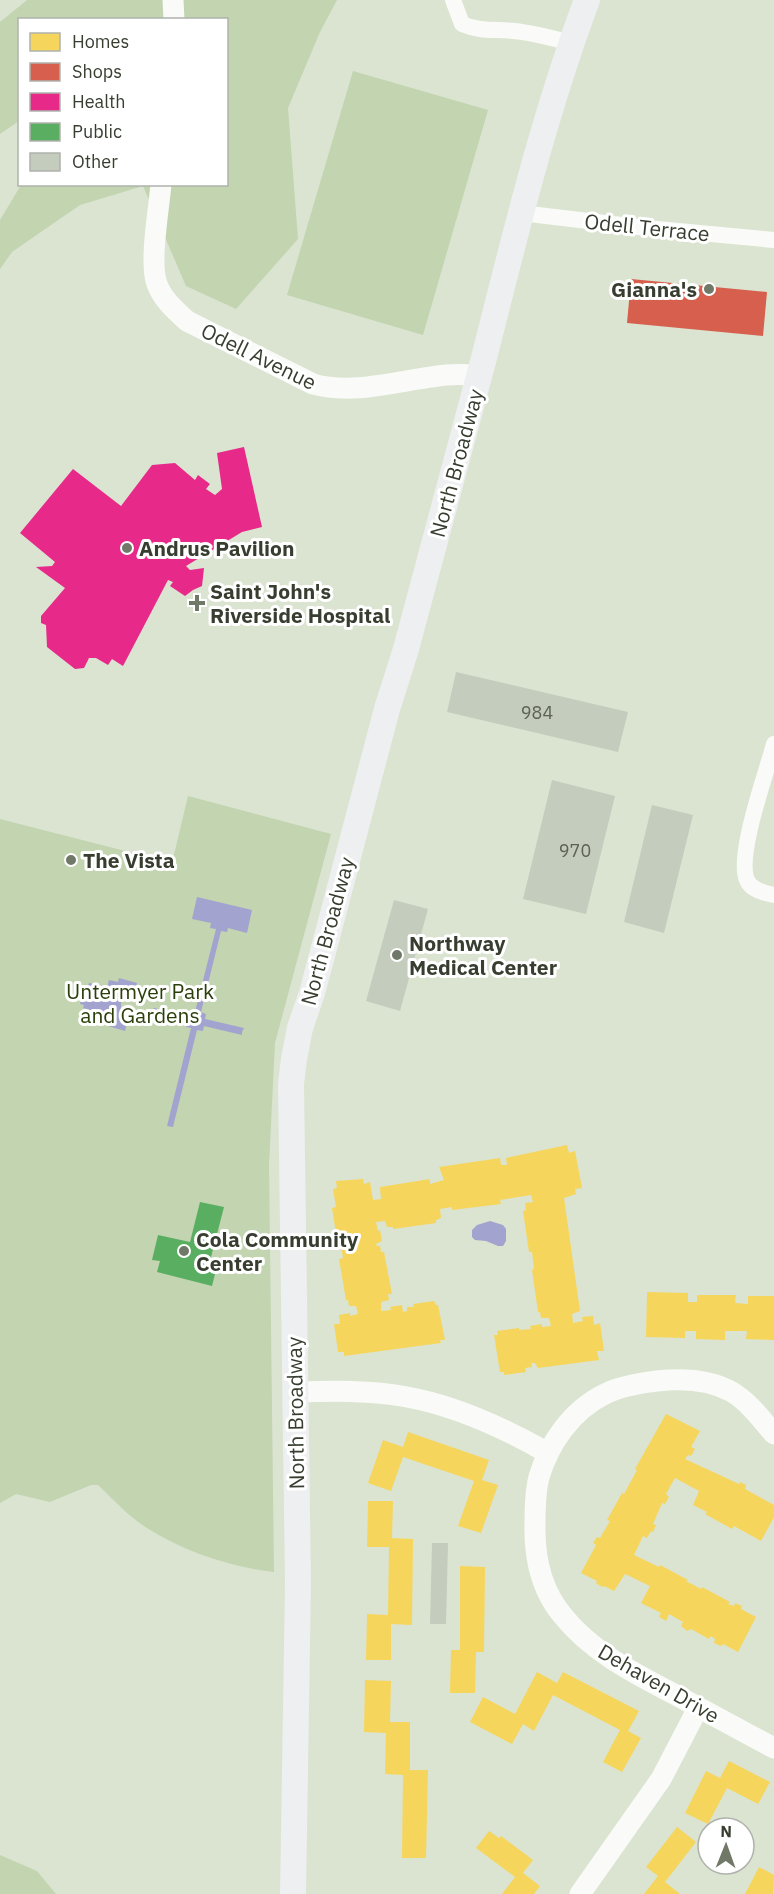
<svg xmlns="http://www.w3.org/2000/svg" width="774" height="1894" font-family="'IBM Plex Sans',sans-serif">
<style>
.green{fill:#c2d4b0}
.water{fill:#a3a3cf}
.homes{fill:#f6d55c}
.shops{fill:#d6604d}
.health{fill:#e7298a}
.public{fill:#5aae61}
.building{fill:#c4ccbd}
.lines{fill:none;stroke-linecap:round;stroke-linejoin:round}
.minor{stroke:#fafbf8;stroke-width:16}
.tertiary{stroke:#fafbf8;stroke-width:21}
.primary{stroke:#eeeff0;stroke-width:26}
.poi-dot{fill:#707868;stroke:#fff;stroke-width:2}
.labels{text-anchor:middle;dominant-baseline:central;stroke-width:6;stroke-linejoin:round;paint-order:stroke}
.number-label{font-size:18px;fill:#5c6355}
.street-label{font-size:21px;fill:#373e30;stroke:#fff}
.poi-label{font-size:21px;font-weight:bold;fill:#373e30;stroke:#fff;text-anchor:start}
.park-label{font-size:21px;fill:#2a3f0a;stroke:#fff}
</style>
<rect width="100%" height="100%" fill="#dbe4d1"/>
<g class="green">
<polygon points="27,0 337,0 320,32 288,108 298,239 236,309 186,286 143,186 80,205 12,252 0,269 0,220 21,185 226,184 226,20 20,20 19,121 0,134 0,22"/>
<polygon points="353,71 488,110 423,335 287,295"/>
<path d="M188,796l143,38 -56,209 -6,122 5,407c-44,-5 -89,-20 -127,-44 -18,-11 -34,-29 -49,-43h-7l-41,17 -34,-8 -16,9v-684l172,44z"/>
<polygon points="0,1855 37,1871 56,1894 0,1894"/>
</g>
<g class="water">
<polygon points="197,897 252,910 247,933 228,928 227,932 221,931 201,1012 206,1014 205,1019 244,1028 242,1032 242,1035 204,1026 203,1031 197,1030 173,1127 167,1126 191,1028 186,1027 187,1022 153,1013 152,1011 154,1008 189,1016 190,1011 195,1012 216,929 210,928 211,923 192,919"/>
<polygon points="119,978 137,983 134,995 126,996 121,1003 121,1013 128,1019 125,1031 108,1026 109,1022 99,1020 101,1013 83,1008 84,1005 80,1004 85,985 88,986 89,983 107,987 109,980 118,982"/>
<polygon points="490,1221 503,1225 506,1229 506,1241 503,1246 498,1246 486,1241 475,1240 472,1237 472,1230 477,1225"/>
</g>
<g class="homes">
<polygon points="567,1145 569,1153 575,1151 582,1188 575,1189 576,1194 564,1198 580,1311 572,1314 573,1323 583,1321 582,1317 593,1316 594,1325 600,1323 604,1351 597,1351 599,1360 538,1368 535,1363 531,1363 532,1367 525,1368 526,1372 504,1375 504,1372 500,1372 494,1335 498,1335 497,1331 519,1328 519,1330 531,1329 530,1326 542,1324 542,1327 551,1326 549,1318 541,1318 540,1312 538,1312 532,1270 534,1269 532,1252 529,1252 523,1211 526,1210 525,1203 533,1202 531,1195 500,1200 501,1204 452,1210 452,1207 440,1209 441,1218 436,1220 436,1223 393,1229 393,1227 387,1227 385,1221 376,1222 378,1231 380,1230 382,1241 376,1244 377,1246 380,1246 381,1252 384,1252 392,1294 388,1294 389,1300 381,1302 381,1311 391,1310 390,1307 402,1305 403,1312 407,1311 407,1307 414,1307 413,1304 434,1301 436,1305 438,1305 445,1340 440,1340 441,1343 344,1356 344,1352 338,1352 334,1324 340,1324 339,1315 350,1313 350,1316 358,1314 356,1306 349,1306 348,1300 346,1300 339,1259 343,1258 340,1240 337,1240 332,1208 336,1207 333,1189 337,1188 336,1181 363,1179 364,1184 370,1182 373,1200 381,1199 380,1187 430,1179 430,1184 444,1180 439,1167 500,1158 501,1165 507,1165 506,1158"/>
<polygon points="647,1292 688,1293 688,1302 697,1302 697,1295 736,1295 735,1303 748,1304 748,1296 774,1296 774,1340 746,1339 747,1331 725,1331 725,1340 696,1339 696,1331 685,1331 685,1338 646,1337"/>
<polygon points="666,1414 700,1431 691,1447 695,1449 691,1456 688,1455 685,1459 739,1484 740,1482 746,1485 745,1489 774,1505 774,1517 761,1541 734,1526 732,1529 705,1514 707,1512 693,1505 699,1491 675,1478 666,1494 669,1497 665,1504 662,1503 653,1524 656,1525 653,1532 651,1531 647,1538 643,1536 634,1555 659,1567 660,1565 688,1580 686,1581 701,1589 702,1587 730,1602 728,1604 734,1606 735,1603 742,1606 741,1609 756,1617 738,1652 723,1644 721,1646 714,1643 715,1639 711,1636 709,1639 691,1629 687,1631 681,1626 683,1622 669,1614 666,1621 659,1617 661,1613 641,1603 650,1586 625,1574 614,1591 604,1586 602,1587 596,1583 597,1581 581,1573 596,1545 593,1543 597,1537 600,1538 610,1521 607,1520 622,1493 624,1494 637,1470 635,1469"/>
<polygon points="408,1432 489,1460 482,1480 498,1485 481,1533 458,1526 474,1481 403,1457 391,1491 368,1483 383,1440 403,1447"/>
<polygon points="368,1501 393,1501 392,1538 413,1539 412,1625 391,1624 391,1660 366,1660 367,1614 388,1615 389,1547 367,1547"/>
<polygon points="460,1566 485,1567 484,1652 476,1652 475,1693 450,1693 451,1650 460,1650"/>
<polygon points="537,1672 557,1683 563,1672 639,1711 628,1731 641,1738 622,1772 603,1762 620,1730 553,1695 534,1731 523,1724 512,1744 470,1722 483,1697 515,1714"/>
<polygon points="365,1680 391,1681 390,1722 410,1722 410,1770 428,1770 426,1858 402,1858 403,1775 385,1774 386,1733 364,1732"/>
<polygon points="729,1761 770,1782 758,1804 727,1788 708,1824 685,1813 706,1771 720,1778"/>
<polygon points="677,1827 696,1842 665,1882 680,1894 644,1894 658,1876 646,1867"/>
<polygon points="489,1831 499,1838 501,1836 533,1860 523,1873 540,1886 534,1894 502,1894 515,1877 476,1848"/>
<polygon points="759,1867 774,1875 773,1894 745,1894"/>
</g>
<polygon class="shops" points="631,279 767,292 763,336 627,323"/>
<polygon class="health" points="244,447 262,527 242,532 186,566 190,570 204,568 202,586 193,590 185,596 170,586 173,582 168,580 123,666 112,659 108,665 96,658 89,658 84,668 75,669 47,647 46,625 41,623 41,616 65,588 36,567 52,566 55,562 20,533 73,469 121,506 152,465 175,463 195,480 198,475 210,484 206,489 215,495 222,489 217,453"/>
<polygon class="public" points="200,1202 224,1207 210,1261 218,1262 212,1286 157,1272 160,1261 152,1260 158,1235 190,1242"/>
<g class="building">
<polygon points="456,672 628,712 618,752 447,712"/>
<polygon points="552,780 615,796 586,914 523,899"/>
<polygon points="652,805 693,815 664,933 624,922"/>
<polygon points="394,900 428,909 400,1011 366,1001"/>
<polygon points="432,1543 448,1543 446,1624 430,1624"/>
</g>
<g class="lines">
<g class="minor">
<path d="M453,0l9,24c18,8 34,5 52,7 20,2 38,7 57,12"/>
<polyline points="521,213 647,228 774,240"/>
<path d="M774,744c-7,27 -38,112 -27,136 4,10 17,13 27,15"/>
</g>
<g class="tertiary">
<polyline points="173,0 174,20"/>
<path d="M161,184c-2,25 -12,79 -4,100 6,16 18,26 30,37l126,63c43,12 90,-5 134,-9 10,-1 22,0 32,0"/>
<path d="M295,1392c37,-1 75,-2 112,5 50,9 97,31 141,56"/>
<path d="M774,1434c-12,-14 -25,-32 -42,-42 -23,-13 -49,-14 -75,-11 -16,2 -37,5 -52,13 -33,16 -56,49 -66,83 -4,15 -4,31 -4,46 -1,33 6,67 28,93 29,36 71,57 111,78 33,18 66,36 100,54"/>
<polyline points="580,1894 661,1779 698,1708"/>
</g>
<path class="primary" d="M293,1894l5,-311 -7,-499 3,-25 6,-31 12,-35 17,-64 58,-220 19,-60c26,-98 53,-196 79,-295 30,-119 59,-239 102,-354"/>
</g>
<g class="poi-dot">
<circle cx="709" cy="289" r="6"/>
<circle cx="127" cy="548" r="6"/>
<path d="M194 594h6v6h6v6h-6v6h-6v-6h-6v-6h6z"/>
<circle cx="71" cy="860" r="6"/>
<circle cx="397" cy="955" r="6"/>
<circle cx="184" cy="1251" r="6"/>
</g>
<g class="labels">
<g class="number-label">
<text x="537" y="712">984</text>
<text x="575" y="850">970</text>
</g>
<g class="street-label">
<text transform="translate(647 227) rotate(6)">Odell Terrace</text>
<text transform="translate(259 356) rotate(26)">Odell Avenue</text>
<text transform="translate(456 463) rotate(-75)">North Broadway</text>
<text transform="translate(327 931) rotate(-75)">North Broadway</text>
<text transform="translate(295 1413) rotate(-91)">North Broadway</text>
<text transform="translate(659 1683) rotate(30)">Dehaven Drive</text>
</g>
<g class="poi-label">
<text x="697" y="289" text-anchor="end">Gianna's</text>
<text x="139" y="548">Andrus Pavilion</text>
<text x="210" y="591">Saint John's<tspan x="210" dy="24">Riverside Hospital</tspan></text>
<text x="83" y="860">The Vista</text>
<text x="409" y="943">Northway<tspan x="409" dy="24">Medical Center</tspan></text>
<text x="196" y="1239">Cola Community<tspan x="196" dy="24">Center</tspan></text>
</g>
<g class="park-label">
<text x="140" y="991">Untermyer Park<tspan x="140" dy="24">and Gardens</tspan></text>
</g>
</g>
<rect x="18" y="18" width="210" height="168" fill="#ffffff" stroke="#afb2ac" stroke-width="1.5"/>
<rect x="30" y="33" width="30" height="18" fill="#f6d55c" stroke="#afb2ac" stroke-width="1.5"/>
<text x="72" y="48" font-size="18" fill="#373e30">Homes</text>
<rect x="30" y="63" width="30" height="18" fill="#d6604d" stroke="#afb2ac" stroke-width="1.5"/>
<text x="72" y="78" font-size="18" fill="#373e30">Shops</text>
<rect x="30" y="93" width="30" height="18" fill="#e7298a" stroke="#afb2ac" stroke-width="1.5"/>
<text x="72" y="108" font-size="18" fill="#373e30">Health</text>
<rect x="30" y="123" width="30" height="18" fill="#5aae61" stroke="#afb2ac" stroke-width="1.5"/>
<text x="72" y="138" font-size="18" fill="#373e30">Public</text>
<rect x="30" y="153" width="30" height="18" fill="#c4ccbd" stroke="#afb2ac" stroke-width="1.5"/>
<text x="72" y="168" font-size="18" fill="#373e30">Other</text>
<g transform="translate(726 1846) rotate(1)"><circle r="28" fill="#ffffff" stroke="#afb2ac" stroke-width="1.5"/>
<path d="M0-4.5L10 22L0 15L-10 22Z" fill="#707868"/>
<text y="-9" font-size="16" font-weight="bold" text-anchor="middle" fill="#373e30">N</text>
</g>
</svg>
